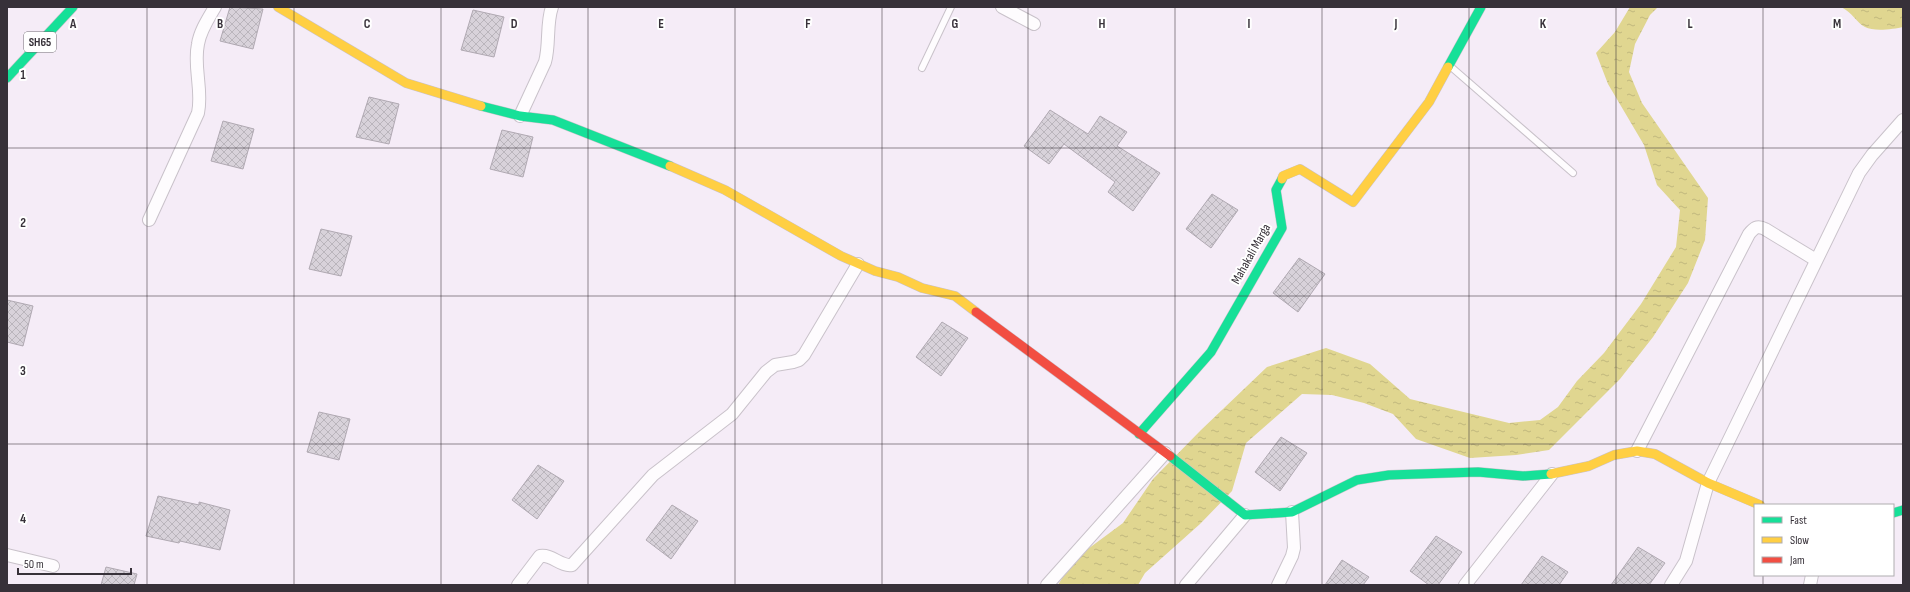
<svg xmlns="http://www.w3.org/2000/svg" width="1910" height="592" font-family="'Sofia Sans Condensed',sans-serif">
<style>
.water{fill:url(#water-ripples)}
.building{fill:url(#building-cross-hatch);stroke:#b0a9b2}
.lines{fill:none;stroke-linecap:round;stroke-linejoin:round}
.lane-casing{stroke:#c9c2ca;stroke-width:8}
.street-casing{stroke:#c9c2ca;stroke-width:14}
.fast-casing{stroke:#c9c2ca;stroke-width:10}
.slow-casing{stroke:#c9c2ca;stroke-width:10}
.jam-casing{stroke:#c9c2ca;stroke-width:10}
.lane{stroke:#fefcfe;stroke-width:6}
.street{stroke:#fefcfe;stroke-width:12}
.fast{stroke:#16e098;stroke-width:9}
.slow{stroke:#ffcf43;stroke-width:9}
.jam{stroke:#f24e42;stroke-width:9}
.grid{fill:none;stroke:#373139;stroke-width:1;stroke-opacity:0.55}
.labels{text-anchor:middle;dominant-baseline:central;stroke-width:4;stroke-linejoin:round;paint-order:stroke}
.shield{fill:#fff;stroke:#736f74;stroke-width:1}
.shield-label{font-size:12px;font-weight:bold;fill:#373139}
.street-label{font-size:13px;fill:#373139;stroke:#fff}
.grid-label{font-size:13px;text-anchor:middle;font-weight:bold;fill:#373139;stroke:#fff;stroke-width:4;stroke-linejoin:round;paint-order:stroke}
</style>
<defs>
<pattern id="water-ripples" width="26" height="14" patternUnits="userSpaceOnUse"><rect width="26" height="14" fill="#e0d690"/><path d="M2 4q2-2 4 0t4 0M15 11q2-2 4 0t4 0" fill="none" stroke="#c1b87d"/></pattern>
<pattern id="building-cross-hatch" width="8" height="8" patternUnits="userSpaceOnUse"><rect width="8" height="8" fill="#d8d2da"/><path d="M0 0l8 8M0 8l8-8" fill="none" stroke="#bab5bc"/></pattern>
</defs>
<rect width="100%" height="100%" fill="#f5ecf7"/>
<g class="water">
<polygon points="1630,7 1658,7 1650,15 1635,44 1629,72 1642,103 1708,198 1705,240 1688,283 1653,337 1620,379 1549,450 1516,455 1470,458 1416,439 1393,414 1364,403 1332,395 1302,394 1246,443 1232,491 1200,524 1145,573 1138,585 1058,585 1073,560 1123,523 1153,479 1201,430 1267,367 1326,348 1370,364 1410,399 1509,423 1540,420 1558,407 1577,381 1604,353 1641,304 1676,247 1680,210 1657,185 1644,145 1608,84 1596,53 1615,32"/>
<path d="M1841,7h62v20c-9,2 -29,5 -38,0 -8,-4 -13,-15 -24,-20z"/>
</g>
<g class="building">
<polygon points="230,7 263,9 253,49 220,41"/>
<polygon points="473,10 504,17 494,57 461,50"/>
<polygon points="369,97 399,104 389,144 356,137"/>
<polygon points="1050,110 1088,134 1100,116 1127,132 1117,146 1160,173 1133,211 1108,192 1115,182 1064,144 1049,164 1024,146"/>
<polygon points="223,121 254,129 243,169 211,161"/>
<polygon points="502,130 533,137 523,177 490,169"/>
<polygon points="1212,194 1238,210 1211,248 1186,229"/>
<polygon points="321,229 352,236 341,276 309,269"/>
<polygon points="1299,258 1325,274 1298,312 1273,293"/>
<polygon points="7,300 33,306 23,346 7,342"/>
<polygon points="942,322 968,338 941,376 916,357"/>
<polygon points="319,412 350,419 339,460 307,452"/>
<polygon points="1281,437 1307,453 1280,491 1255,472"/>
<polygon points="538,465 564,481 537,519 512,500"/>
<polygon points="158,496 199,505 199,502 230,510 220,550 180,541 179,543 146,536"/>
<polygon points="672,505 698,521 671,559 646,540"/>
<polygon points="1436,536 1462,552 1438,585 1429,585 1410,571"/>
<polygon points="1638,547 1665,563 1649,585 1611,585"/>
<polygon points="1542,556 1568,572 1559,585 1521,585"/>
<polygon points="1342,560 1369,577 1363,585 1325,585"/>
<polygon points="106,567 137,574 134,585 101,585"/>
</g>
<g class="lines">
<defs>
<g id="lane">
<polyline points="1450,66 1573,173"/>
<polyline points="922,68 951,7"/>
</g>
<g id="street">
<polyline points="1002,7 1034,24"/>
<path d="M520,116l25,-54c5,-18 1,-38 7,-55"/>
<path d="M149,220l49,-107c5,-23 -5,-46 0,-69 2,-13 10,-25 17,-37"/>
<path d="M1637,451l112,-217c5,-6 8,-9 16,-5l51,31"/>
<polyline points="7,555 53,566"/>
<path d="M518,585l22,-29c12,-2 21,11 32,9l81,-90 79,-61 34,-42 9,-7 18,-3 6,-2 5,-5 54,-91"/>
<polyline points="1047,585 1165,453"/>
<polyline points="1186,585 1245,515"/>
<polyline points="1278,585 1292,556 1294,548 1292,512"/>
<polyline points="1465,585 1552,474"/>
<polyline points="1671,585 1686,561 1708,483 1859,173 1872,155 1903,120"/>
<polyline points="1810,585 1812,575"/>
</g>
<g id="fast">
<polyline points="1448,67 1481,7"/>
<polyline points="7,78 73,7"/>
<polyline points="481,106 520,116 553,120 670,166"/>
<polyline points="1139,434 1211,352 1282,228 1276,190 1282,179"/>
<polyline points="1170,456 1245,515 1292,512 1357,480 1389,475 1478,472 1523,476 1551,474"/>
<polyline points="1893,513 1903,510"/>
</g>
<g id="slow">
<polyline points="278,7 406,83 481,106"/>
<polyline points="670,166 725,190 841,256 875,271 898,277 922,288 955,296 976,312"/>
<polyline points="1282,179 1283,176 1300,169 1353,202 1429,102 1448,67"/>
<polyline points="1551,474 1589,466 1614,455 1637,451 1655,454 1708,483 1760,505"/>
</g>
<polyline id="jam" points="976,312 1170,456"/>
</defs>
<use href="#lane" class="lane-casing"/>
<use href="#street" class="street-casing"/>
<use href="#fast" class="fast-casing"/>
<use href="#slow" class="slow-casing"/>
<use href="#jam" class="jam-casing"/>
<use href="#lane" class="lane"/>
<use href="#street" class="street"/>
<use href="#fast" class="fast"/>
<use href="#slow" class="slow"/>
<use href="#jam" class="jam"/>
</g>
<path class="grid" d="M147,7v578M294,7v578M441,7v578M588,7v578M735,7v578M882,7v578M1028,7v578M1175,7v578M1322,7v578M1469,7v578M1616,7v578M1763,7v498M7,148h1896M7,296h1896M7,444h1896M1763,575v10"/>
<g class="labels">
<rect class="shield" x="24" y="32" width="32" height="20" rx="3"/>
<g class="shield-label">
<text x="40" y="42">SH65</text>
</g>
<g class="street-label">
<text transform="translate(1251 254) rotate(-61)">Mahakali Marga</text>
</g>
</g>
<g class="grid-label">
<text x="73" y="28">A</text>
<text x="220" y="28">B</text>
<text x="367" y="28">C</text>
<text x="514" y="28">D</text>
<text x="661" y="28">E</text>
<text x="808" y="28">F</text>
<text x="955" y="28">G</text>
<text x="1102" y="28">H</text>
<text x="1249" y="28">I</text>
<text x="1396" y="28">J</text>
<text x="1543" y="28">K</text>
<text x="1690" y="28">L</text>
<text x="1837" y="28">M</text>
<text x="23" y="79">1</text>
<text x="23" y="227">2</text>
<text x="23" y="375">3</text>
<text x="23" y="523">4</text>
</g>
<rect width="1910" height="592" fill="none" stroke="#373139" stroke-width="16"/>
<rect x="1754" y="504" width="140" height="72" fill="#ffffff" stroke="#afadb0"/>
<rect x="1762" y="517" width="20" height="6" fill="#16e098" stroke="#afadb0"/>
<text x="1790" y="524" font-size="12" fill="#373139">Fast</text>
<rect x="1762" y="537" width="20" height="6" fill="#ffcf43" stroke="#afadb0"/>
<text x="1790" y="544" font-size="12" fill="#373139">Slow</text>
<rect x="1762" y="557" width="20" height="6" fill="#f24e42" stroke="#afadb0"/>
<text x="1790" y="564" font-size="12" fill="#373139">Jam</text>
<path d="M18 568v6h113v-6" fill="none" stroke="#373139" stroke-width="2"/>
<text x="24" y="568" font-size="12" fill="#373139" stroke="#ffffff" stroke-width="3" paint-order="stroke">50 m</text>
</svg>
